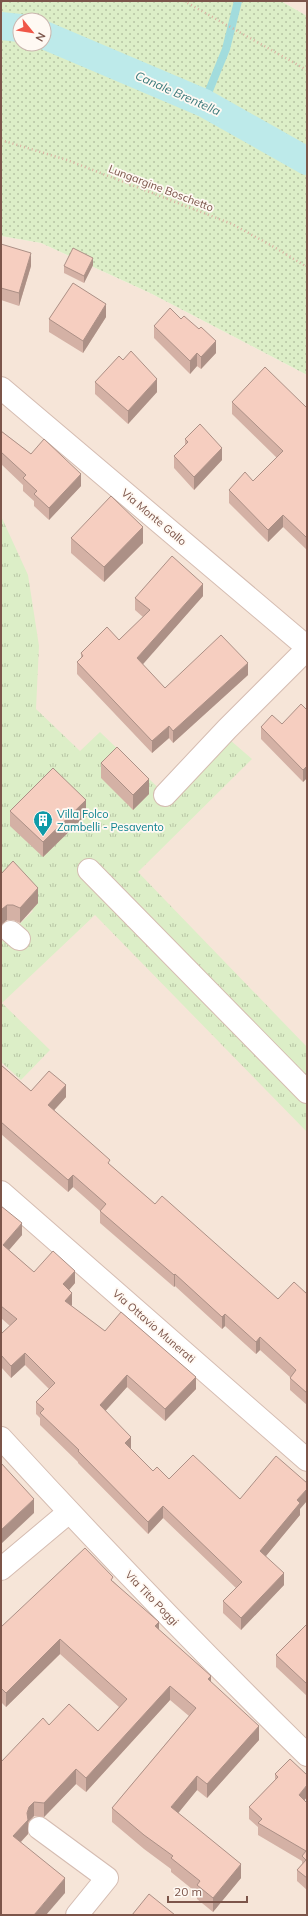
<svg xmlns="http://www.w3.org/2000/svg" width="308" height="1916" font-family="Mulish,sans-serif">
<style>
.residential{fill:#f6e5d8}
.grass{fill:url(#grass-dots);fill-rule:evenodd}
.park{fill:url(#park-tufts)}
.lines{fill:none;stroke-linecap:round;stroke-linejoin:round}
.stream{stroke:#a2dcdd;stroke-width:8}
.canal{stroke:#bdeaea;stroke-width:28}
.minor-casing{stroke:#d5bcb1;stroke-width:24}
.path{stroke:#dcb1a2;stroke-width:2.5;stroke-dasharray:1 3;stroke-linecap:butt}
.minor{stroke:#fff;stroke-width:22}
.wall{fill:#d4b1a5}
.shaded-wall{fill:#ac9086}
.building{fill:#f6cec0;stroke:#ac9086}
.labels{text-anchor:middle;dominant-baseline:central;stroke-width:3.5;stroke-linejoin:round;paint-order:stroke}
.street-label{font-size:11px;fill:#7c554a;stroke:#fff9f3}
.culture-label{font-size:11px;fill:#0d838f;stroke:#fff9f3;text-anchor:start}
.water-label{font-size:12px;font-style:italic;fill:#39797b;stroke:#fff9f3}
</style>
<defs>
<pattern id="grass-dots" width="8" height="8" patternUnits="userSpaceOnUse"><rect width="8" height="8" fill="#dceec7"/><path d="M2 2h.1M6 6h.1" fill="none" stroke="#b7c4a4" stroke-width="1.8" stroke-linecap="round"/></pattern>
<pattern id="park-tufts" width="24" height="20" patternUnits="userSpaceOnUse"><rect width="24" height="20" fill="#dceec7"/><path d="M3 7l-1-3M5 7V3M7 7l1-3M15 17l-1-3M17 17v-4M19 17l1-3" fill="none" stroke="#b7c4a4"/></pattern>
</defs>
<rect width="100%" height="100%" fill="#fef4eb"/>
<g class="residential">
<polygon points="281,1 307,1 307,16"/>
<polygon points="1,236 41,243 150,293 307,375 307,1915 1,1915"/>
</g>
<path class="grass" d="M1,1h280l26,15v359l-157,-82 -109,-50 -40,-7zM20,20h24v24h-24z"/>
<polygon class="park" points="1,516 28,575 39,646 36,709 80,751 100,732 171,800 230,740 252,759 138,872 307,1047 307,1132 95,915 2,1003 50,1050 21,1080 1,1062 1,942 33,911 1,879"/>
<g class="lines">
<polyline class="stream" points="204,103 226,49 238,1"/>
<g class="canal">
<polyline points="1,26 20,28"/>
<polyline points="44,35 204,103 307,161"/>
</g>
<defs>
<g id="minor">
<polyline points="1,388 307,647"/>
<polyline points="165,795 227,729 307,649"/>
<polyline points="89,870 307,1092"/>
<polyline points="11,932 19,939"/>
<polyline points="1,1192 307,1460"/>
<path d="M1,1438c99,108 201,214 306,317"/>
<polyline points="1,1569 69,1512"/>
<polyline points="39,1828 107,1878 77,1915"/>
</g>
</defs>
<use href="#minor" class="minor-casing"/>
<g class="path">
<polyline points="184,1 307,70"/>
<polyline points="1,140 67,160 232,224 274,247 307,267"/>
</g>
<use href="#minor" class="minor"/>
</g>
<g class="wall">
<polygon points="1,244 31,266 19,306 1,300"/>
<polygon points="93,265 84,283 64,273 64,266"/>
<polygon points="106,317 83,353 49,332 49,319"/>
<polygon points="154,326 216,353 201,369 197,366 190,374 154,338"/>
<polygon points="95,382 157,392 128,424 95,394"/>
<polygon points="232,402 307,408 307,550 283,527 268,542 229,503 229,490 253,481 277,458 232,414"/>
<polygon points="1,431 31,454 81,486 49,520 34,506 34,501 23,491 23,485 1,464"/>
<polygon points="185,439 222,460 194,490 174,468 174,456 185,445"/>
<polygon points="71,538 143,543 104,582 71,553"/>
<polygon points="203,596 142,664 165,688 248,675 173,743 169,738 152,753 77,674 77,662 81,659 81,653 119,640 143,617 135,610 135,598"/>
<polygon points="307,710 307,778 303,782 261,739 261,727 282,724"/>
<polygon points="101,763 149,794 133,810 101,778"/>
<polygon points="10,811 86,815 43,857 10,826"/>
<polygon points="1,874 38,903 20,923 13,920 7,920 2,924 1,925 2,940 1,941"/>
<polygon points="1,1065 31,1091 66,1097 54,1110 110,1165 155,1204 278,1299 307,1294 307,1405 290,1390 290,1377 260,1350 256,1354 225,1326 222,1329 175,1286 174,1287 100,1223 100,1211 73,1187 68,1192 1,1134"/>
<polygon points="1,1206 22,1235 9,1250 34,1272 75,1283 69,1290 72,1305 71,1306 105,1331 196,1389 165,1421 127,1387 105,1411 131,1449 153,1471 169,1479 240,1499 300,1509 300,1515 266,1556 284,1585 241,1630 223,1613 223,1601 236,1588 163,1518 148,1534 78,1463 78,1462 40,1425 40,1418 36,1414 36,1402 49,1389 25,1365 11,1378 1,1367 1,1334 10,1326 1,1318"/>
<polygon points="113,1581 159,1630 211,1682 259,1740 207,1798 197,1790 178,1813 241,1878 213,1912 197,1899 197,1893 171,1872 171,1869 144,1849 112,1822 112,1808 189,1716 170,1700 86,1792 76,1784 44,1817 34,1816 29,1821 28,1834 21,1842 65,1893 1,1915 49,1725 98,1731 119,1707 60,1654 6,1707 1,1702 1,1627"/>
<polygon points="307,1624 307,1696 276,1667 276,1655"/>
<polygon points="275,1774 307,1797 304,1800 307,1803 307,1890 297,1881 297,1870 302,1864 302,1861 258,1835 258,1827 249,1819 249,1807 275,1780"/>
</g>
<g class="shaded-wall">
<polygon points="31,253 31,266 19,306 19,293"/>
<polygon points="93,258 93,265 84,283 84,276"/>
<polygon points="106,304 106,317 83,353 83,341"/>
<polygon points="216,341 216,353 201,369 201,357"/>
<polygon points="197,353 197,366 190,374 190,361"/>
<polygon points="157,379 157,392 128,424 128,411"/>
<polygon points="222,448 222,460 194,490 194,477"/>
<polygon points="81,474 81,486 49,520 49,508"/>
<polygon points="283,515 283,527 268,542 268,530"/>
<polygon points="143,527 143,543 104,582 104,567"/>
<polygon points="203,584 203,596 137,671 137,658"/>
<polygon points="248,663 248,675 173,743 173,731"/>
<polygon points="169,726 169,738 152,753 152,741"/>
<polygon points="307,766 307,778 303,782 303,770"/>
<polygon points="149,779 149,794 133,810 133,795"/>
<polygon points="86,800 86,815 43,857 43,842"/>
<polygon points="38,888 38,903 20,923 20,908"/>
<polygon points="7,905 7,920 2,924 1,925 1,910 2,909"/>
<polygon points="2,925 2,940 1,941 1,926"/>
<polygon points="66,1085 66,1097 48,1117 48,1105"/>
<polygon points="73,1175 73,1187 68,1192 68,1180"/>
<polygon points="22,1223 22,1235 3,1257 3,1245"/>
<polygon points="75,1271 75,1283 63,1297 63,1284"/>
<polygon points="175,1274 175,1286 174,1287 174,1275"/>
<polygon points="72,1293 72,1305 65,1313 65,1301"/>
<polygon points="225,1314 225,1326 222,1329 222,1317"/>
<polygon points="260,1337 260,1350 256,1354 256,1342"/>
<polygon points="25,1353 25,1365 11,1378 11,1366"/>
<polygon points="127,1375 127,1387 100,1417 100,1405"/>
<polygon points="196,1377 196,1389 165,1421 165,1409"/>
<polygon points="131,1437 131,1449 125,1455 125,1443"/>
<polygon points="307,1489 307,1501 300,1509 300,1515 260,1563 260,1551 297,1500"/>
<polygon points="34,1499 34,1513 1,1544 1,1530"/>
<polygon points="163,1506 163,1518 148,1534 148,1522"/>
<polygon points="284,1573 284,1585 241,1630 241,1618"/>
<polygon points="159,1622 159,1636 155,1626"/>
<polygon points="60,1639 60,1654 6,1707 6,1693"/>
<polygon points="211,1676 211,1690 208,1679"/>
<polygon points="170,1686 170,1700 86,1792 86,1778"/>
<polygon points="259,1726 259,1740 207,1798 207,1784"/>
<polygon points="76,1769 76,1784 44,1817 44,1803"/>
<polygon points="197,1776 197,1790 171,1822 171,1807"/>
<polygon points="307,1785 307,1797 299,1807 299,1795"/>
<polygon points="34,1802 34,1816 28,1822 28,1834 13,1850 13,1836 27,1813 29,1807"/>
<polygon points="241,1864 241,1878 213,1912 213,1898"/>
<polygon points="65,1878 65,1893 46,1915 34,1915"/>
</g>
<g class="building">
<polygon points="1,244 31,253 19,293 1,288"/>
<polygon points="73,248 93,258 84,276 64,266"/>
<polygon points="73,283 106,304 83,341 49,319"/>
<polygon points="170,308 181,319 184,316 199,329 201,327 216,341 201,357 197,353 190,361 154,326"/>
<polygon points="131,351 157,379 128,411 95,382 119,356 123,360"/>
<polygon points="265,367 307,408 307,538 283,515 268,530 229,490 245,472 253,481 283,451 232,402"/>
<polygon points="200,424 222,448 194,477 174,456 188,442 185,439"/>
<polygon points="1,431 31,454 44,439 81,474 49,508 34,494 37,491 23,478 26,475 1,452"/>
<polygon points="111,496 143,527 104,567 71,538"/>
<polygon points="172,556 203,584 137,658 165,688 221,635 248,663 173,731 169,726 152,741 77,662 83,656 81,653 107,627 119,640 150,610 135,598"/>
<polygon points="301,704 307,710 307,766 303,770 261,727 272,715 282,724"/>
<polygon points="117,747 149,779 133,795 101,763"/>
<polygon points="53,768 86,800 43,842 10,811"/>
<polygon points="13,861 38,888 20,908 13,905 7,905 2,909 1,910 1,874"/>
<polygon points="1,1065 31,1091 49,1071 66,1085 48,1105 110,1160 108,1163 155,1204 162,1196 278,1299 294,1282 307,1294 307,1393 290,1378 296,1370 260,1337 256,1342 225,1314 222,1317 175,1274 174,1275 100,1211 106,1204 73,1175 68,1180 1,1122"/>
<polygon points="1,1206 22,1223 3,1245 34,1272 53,1251 75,1271 63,1284 72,1293 65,1301 105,1331 121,1312 196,1377 165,1409 127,1375 100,1405 131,1437 125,1443 153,1471 157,1467 169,1479 193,1455 240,1499 276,1456 307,1483 307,1489 297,1500 300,1503 260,1551 284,1573 241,1618 223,1601 242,1582 163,1506 148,1522 78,1451 79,1450 40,1413 44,1409 36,1402 55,1383 25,1353 11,1366 1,1355 1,1334 17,1319 1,1306"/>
<polygon points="1,1463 34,1499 1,1530"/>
<polygon points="85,1548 113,1577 111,1580 159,1622 155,1626 211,1676 208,1679 259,1726 207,1784 197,1776 171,1807 241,1864 213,1898 197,1885 200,1881 171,1858 173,1856 144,1835 112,1808 196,1708 170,1686 86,1778 76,1769 44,1803 34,1802 29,1807 27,1813 28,1820 13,1836 65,1878 34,1915 1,1915 1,1762 43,1718 49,1725 69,1704 98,1731 127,1699 60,1639 6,1693 1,1688 1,1627"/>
<polygon points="307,1624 307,1684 276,1655"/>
<polygon points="290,1759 307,1775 307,1785 299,1795 307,1803 307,1878 297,1870 306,1860 302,1856 306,1851 258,1823 262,1819 249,1807 278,1777 275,1774"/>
<polygon points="149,1894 175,1915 132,1915"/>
</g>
<defs>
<symbol id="building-pin" viewBox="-11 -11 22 30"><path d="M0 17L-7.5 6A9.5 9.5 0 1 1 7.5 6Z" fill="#0f9aa8" stroke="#fff9f3"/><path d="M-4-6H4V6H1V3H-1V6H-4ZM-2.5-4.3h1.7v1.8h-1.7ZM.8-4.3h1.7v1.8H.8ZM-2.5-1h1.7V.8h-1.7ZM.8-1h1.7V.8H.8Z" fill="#fff"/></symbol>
</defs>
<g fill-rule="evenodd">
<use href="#building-pin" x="32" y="809" width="22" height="30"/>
</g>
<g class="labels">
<g class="street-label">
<text transform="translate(161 188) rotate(21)">Lungargine Boschetto</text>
<text transform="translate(154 517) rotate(40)">Via Monte Gallo</text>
<text transform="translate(154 1326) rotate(41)">Via Ottavio Munerati</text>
<text transform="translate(152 1598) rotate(46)">Via Tito Poggi</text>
</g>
<g class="culture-label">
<text x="57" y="814">Villa Folco<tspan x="57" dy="13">Zambelli - Pesavento</tspan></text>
</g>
<g class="water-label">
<text transform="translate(178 93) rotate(24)">Canale Brentella</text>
</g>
</g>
<rect width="308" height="1916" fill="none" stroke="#7c554a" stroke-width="4"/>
<g transform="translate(32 32) rotate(120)"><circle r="19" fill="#fff9f3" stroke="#cbb7af"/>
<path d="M0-3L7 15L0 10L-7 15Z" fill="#f05748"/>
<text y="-6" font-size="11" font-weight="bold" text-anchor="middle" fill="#7c554a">N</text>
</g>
<path d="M168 1896v6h79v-6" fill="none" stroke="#7c554a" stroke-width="2"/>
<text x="174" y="1896" font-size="12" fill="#7c554a" stroke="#fff9f3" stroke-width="3" paint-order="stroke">20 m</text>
</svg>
